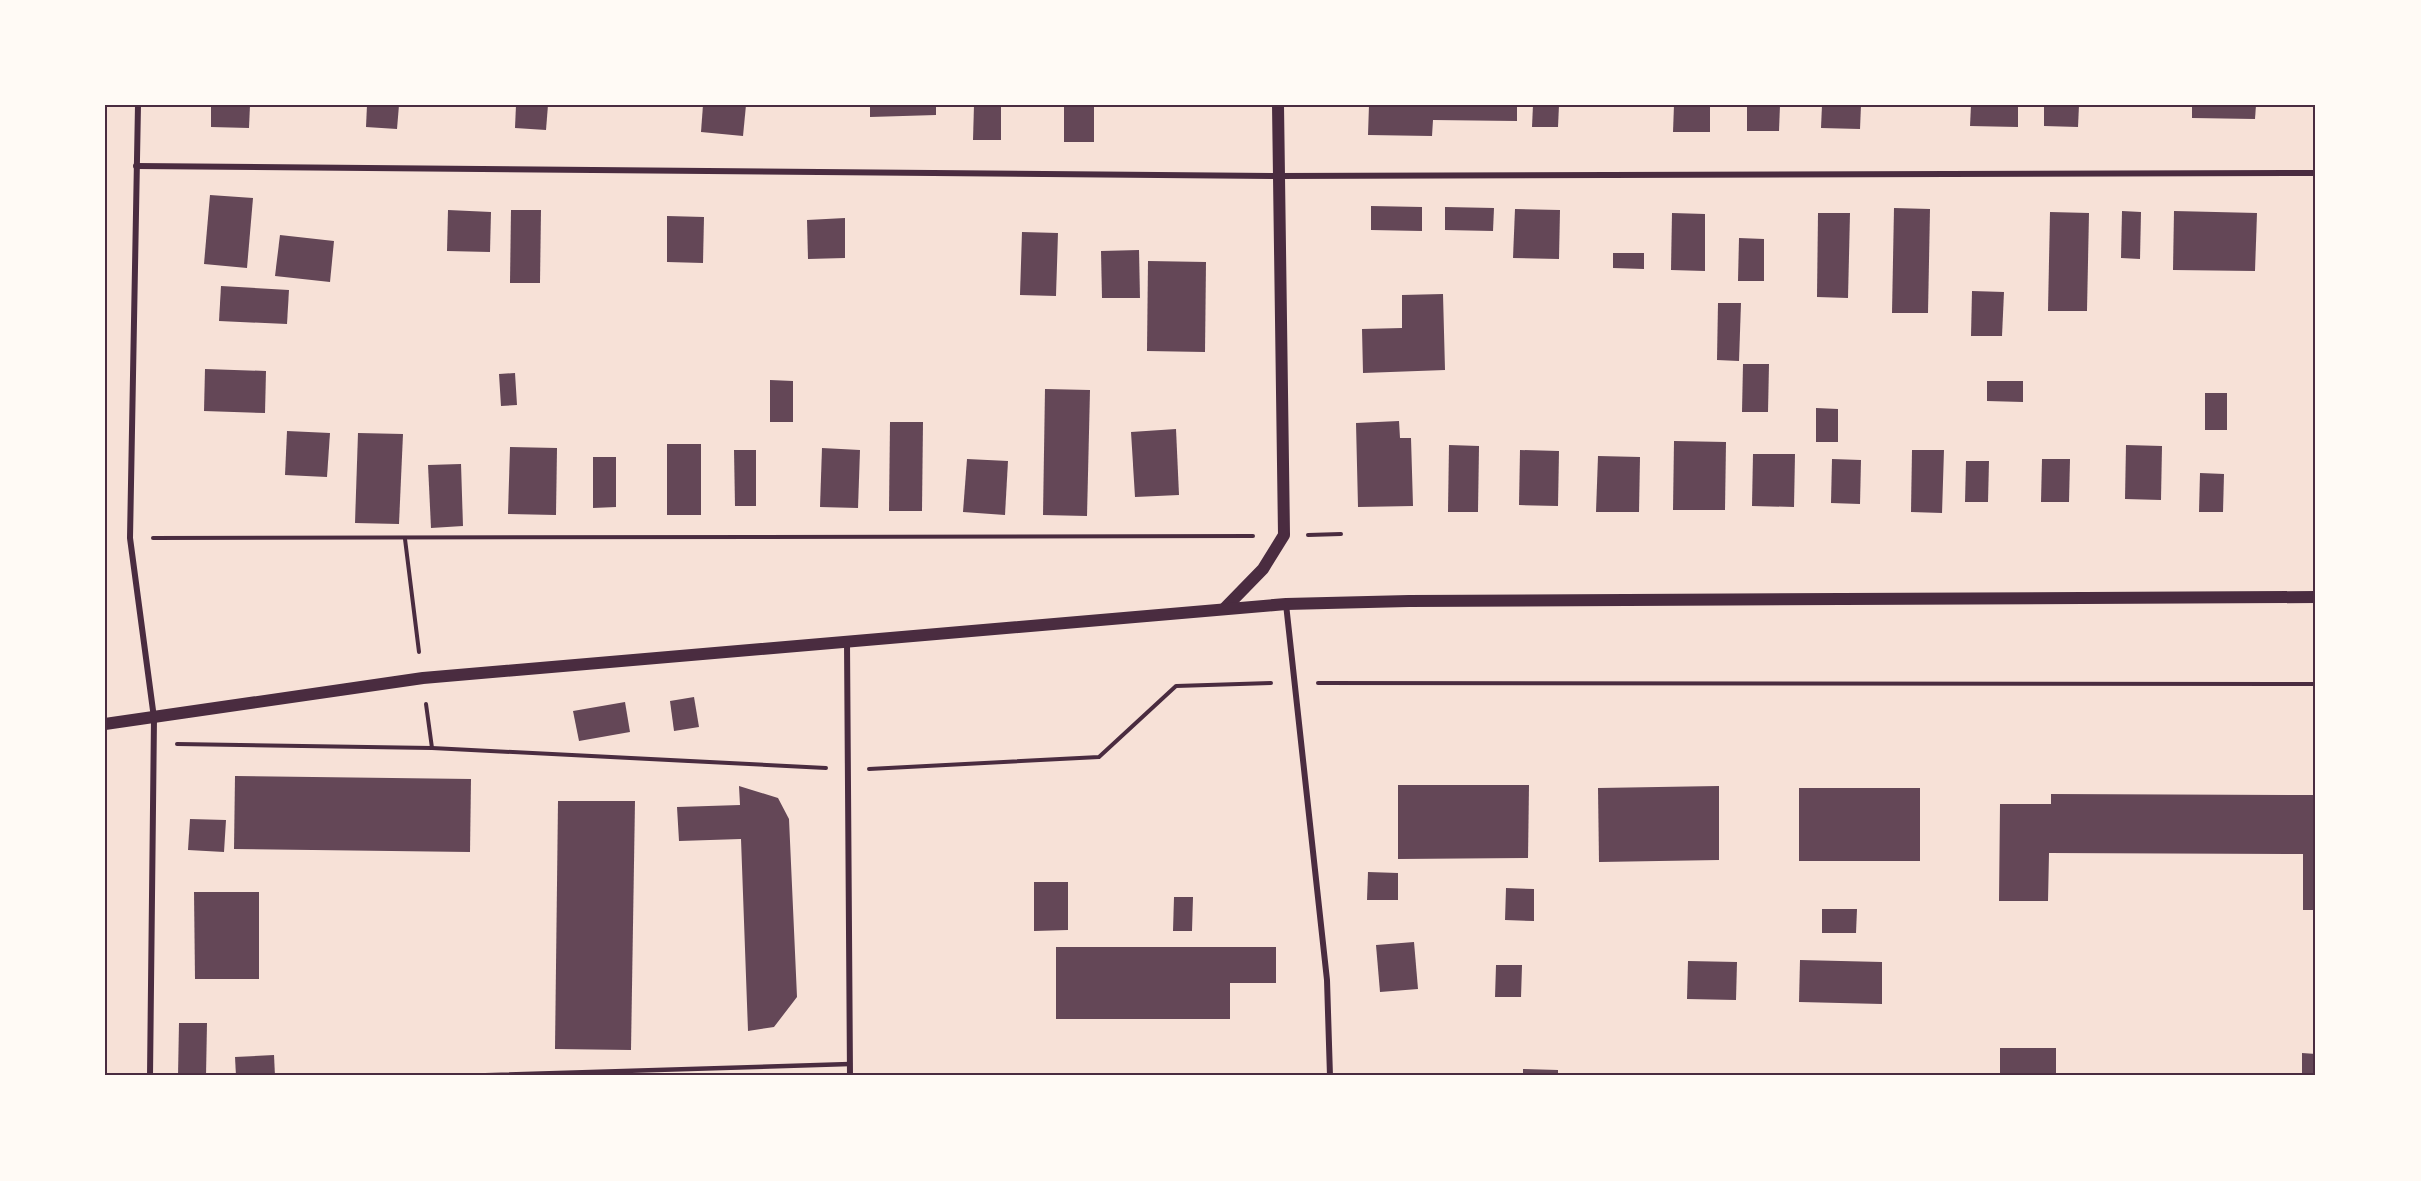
<svg xmlns="http://www.w3.org/2000/svg" width="2421" height="1181" font-family="'Nunito Sans',sans-serif">
<style>
.building{fill:#644757}
.lines{fill:none;stroke-linecap:round;stroke-linejoin:round}
.path{stroke:#4a2c40;stroke-width:4}
.service{stroke:#4a2c40;stroke-width:4.5}
.minor{stroke:#4a2c40;stroke-width:6}
.secondary{stroke:#4a2c40;stroke-width:12}
.neatline{fill:none;stroke:#4a2c40;stroke-width:2}
</style>
<rect width="100%" height="100%" fill="#f7e1d7"/>
<g class="building">
<polygon points="211,105 250,105 249,128 211,127"/>
<polygon points="367,105 399,105 397,129 366,127"/>
<polygon points="516,105 548,105 546,130 515,128"/>
<polygon points="703,105 746,105 743,136 701,132"/>
<polygon points="870,105 936,105 936,115 870,117"/>
<polygon points="974,105 1001,105 1001,140 973,140"/>
<rect x="1064" y="105" width="30" height="37"/>
<polygon points="1369,105 1517,105 1517,121 1433,120 1432,136 1368,135"/>
<polygon points="1533,105 1559,105 1558,127 1532,127"/>
<polygon points="1674,105 1710,105 1710,132 1673,132"/>
<polygon points="1747,105 1780,105 1779,131 1747,131"/>
<polygon points="1822,105 1861,105 1860,129 1821,128"/>
<polygon points="1971,105 2018,105 2018,127 1970,126"/>
<polygon points="2044,105 2079,105 2078,127 2044,126"/>
<polygon points="2192,105 2256,105 2255,119 2192,118"/>
<polygon points="210,195 253,198 247,268 204,264"/>
<polygon points="1371,206 1422,207 1422,231 1371,230"/>
<polygon points="1445,207 1494,208 1493,231 1445,230"/>
<polygon points="1894,208 1930,209 1928,313 1892,313"/>
<polygon points="1515,209 1560,210 1559,259 1513,258"/>
<polygon points="448,210 491,212 490,252 447,251"/>
<polygon points="511,210 541,210 540,283 510,283"/>
<polygon points="2122,211 2141,212 2140,259 2121,258"/>
<polygon points="2174,211 2257,213 2255,271 2173,270"/>
<polygon points="2050,212 2089,213 2087,311 2048,311"/>
<polygon points="1672,213 1705,214 1705,271 1671,270"/>
<polygon points="1818,213 1850,213 1848,298 1817,297"/>
<polygon points="667,216 704,217 703,263 667,262"/>
<polygon points="845,218 845,258 808,259 807,220"/>
<polygon points="1022,232 1058,233 1056,296 1020,295"/>
<polygon points="280,235 334,241 330,282 275,276"/>
<polygon points="1739,238 1764,239 1764,281 1738,281"/>
<polygon points="1139,250 1140,298 1102,298 1101,251"/>
<polygon points="1613,253 1644,253 1644,269 1613,268"/>
<polygon points="1148,261 1206,262 1205,352 1147,351"/>
<polygon points="221,286 289,290 287,324 219,321"/>
<polygon points="1972,291 2004,292 2002,336 1971,336"/>
<polygon points="1443,294 1445,370 1363,373 1362,329 1402,328 1402,295"/>
<polygon points="1718,303 1741,303 1739,361 1717,360"/>
<polygon points="1743,364 1769,364 1768,412 1742,412"/>
<polygon points="205,369 266,371 265,413 204,411"/>
<polygon points="515,373 517,405 501,406 499,374"/>
<polygon points="770,380 793,381 793,422 770,422"/>
<polygon points="1987,381 2023,381 2023,402 1987,401"/>
<polygon points="1045,389 1090,390 1087,516 1043,515"/>
<rect x="2205" y="393" width="22" height="37"/>
<polygon points="1816,408 1838,409 1838,442 1816,442"/>
<polygon points="1399,421 1400,438 1411,438 1413,506 1358,507 1356,423"/>
<polygon points="890,422 923,422 922,511 889,511"/>
<polygon points="1176,429 1179,495 1135,497 1131,432"/>
<polygon points="287,431 330,433 327,477 285,475"/>
<polygon points="358,433 403,434 399,524 355,523"/>
<polygon points="1674,441 1726,442 1725,510 1673,510"/>
<rect x="667" y="444" width="34" height="71"/>
<polygon points="1449,445 1479,446 1478,512 1448,512"/>
<polygon points="2126,445 2162,446 2161,500 2125,499"/>
<polygon points="510,447 557,448 556,515 508,514"/>
<polygon points="822,448 860,450 858,508 820,507"/>
<polygon points="734,450 756,450 756,506 735,506"/>
<polygon points="1520,450 1559,451 1558,506 1519,505"/>
<polygon points="1912,450 1944,450 1942,513 1911,512"/>
<polygon points="1753,454 1795,454 1794,507 1752,506"/>
<polygon points="1598,456 1640,457 1639,512 1596,512"/>
<polygon points="593,457 616,457 616,507 593,508"/>
<polygon points="967,459 1008,461 1005,515 963,512"/>
<polygon points="1832,459 1861,460 1860,504 1831,503"/>
<polygon points="2042,459 2070,459 2069,502 2041,502"/>
<polygon points="1966,461 1989,461 1988,502 1965,502"/>
<polygon points="461,464 463,526 431,528 428,465"/>
<polygon points="2200,473 2224,474 2223,512 2199,512"/>
<polygon points="694,697 699,727 674,731 670,701"/>
<polygon points="625,702 630,732 579,741 573,711"/>
<polygon points="235,776 471,779 470,852 234,849"/>
<polygon points="1398,785 1529,785 1528,858 1398,859"/>
<polygon points="739,786 778,798 789,819 797,997 774,1027 748,1031 741,839 679,841 677,807 740,805"/>
<polygon points="1719,786 1719,860 1599,862 1598,788"/>
<rect x="1799" y="788" width="121" height="73"/>
<polygon points="2051,794 2316,795 2316,910 2303,910 2303,854 2049,853 2048,901 1999,901 2000,804 2051,804"/>
<polygon points="558,801 635,801 631,1050 555,1049"/>
<polygon points="190,819 226,820 224,852 188,850"/>
<polygon points="1368,872 1398,873 1398,900 1367,900"/>
<polygon points="1034,882 1068,882 1068,930 1034,931"/>
<polygon points="1506,888 1534,889 1534,921 1505,920"/>
<polygon points="194,892 259,892 259,979 195,979"/>
<polygon points="1174,897 1193,897 1192,931 1173,931"/>
<polygon points="1822,909 1857,909 1856,933 1822,933"/>
<polygon points="1414,942 1418,989 1380,992 1376,945"/>
<polygon points="1056,947 1276,947 1276,983 1230,983 1230,1019 1056,1019"/>
<polygon points="1800,960 1882,962 1882,1004 1799,1002"/>
<polygon points="1688,961 1737,962 1736,1000 1687,999"/>
<polygon points="1496,965 1522,965 1521,997 1495,997"/>
<polygon points="179,1023 207,1023 206,1076 178,1076"/>
<rect x="2000" y="1048" width="56" height="28"/>
<polygon points="2302,1053 2316,1054 2316,1076 2302,1076"/>
<polygon points="274,1055 275,1076 236,1076 235,1057"/>
<polygon points="1523,1069 1558,1070 1558,1076 1523,1076"/>
</g>
<g class="lines">
<g class="path">
<polyline points="1308,535 1341,534"/>
<polyline points="153,538 1253,536"/>
<polyline points="405,539 419,652"/>
<polyline points="1318,683 2316,684"/>
<polyline points="426,704 432,748"/>
<polyline points="177,744 432,748 826,768"/>
<polyline points="869,769 1099,757 1176,686 1271,683"/>
</g>
<polyline class="service" points="460,1076 850,1064"/>
<g class="minor">
<polyline points="138,105 130,538 154,718 150,1076"/>
<polyline points="136,166 1277,176 2316,173"/>
<polyline points="1286,604 1327,980 1330,1076"/>
<polyline points="847,642 850,1076"/>
</g>
<g class="secondary">
<polyline points="1224,609 1263,569 1284,535 1278,105"/>
<polyline points="105,724 423,678 1286,604 1409,601 2316,597"/>
</g>
</g>
<rect width="2421" height="1181" fill="none" stroke="#fffaf5" stroke-width="213"/>
<rect x="106" y="106" width="2208" height="968" class="neatline"/>
</svg>
